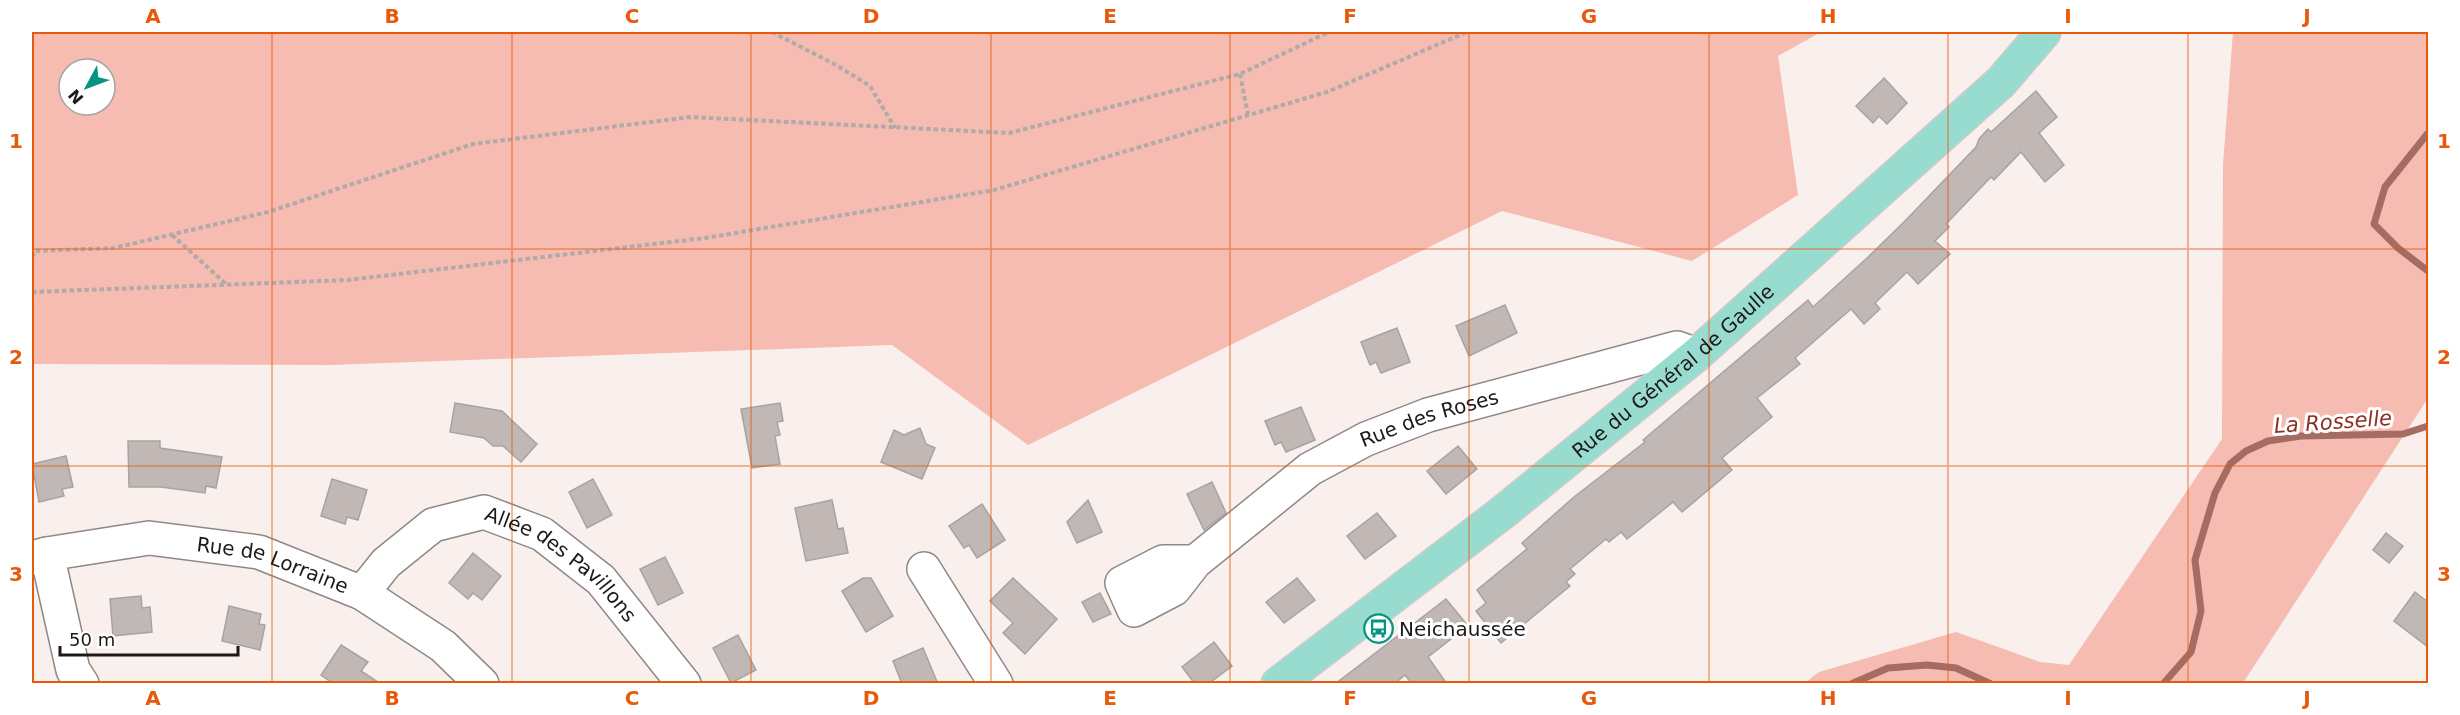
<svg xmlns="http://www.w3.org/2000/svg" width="2460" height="715" font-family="'DejaVu Sans',sans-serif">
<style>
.green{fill:#f6bbb1;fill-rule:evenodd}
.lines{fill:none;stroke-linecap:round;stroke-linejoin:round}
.stream{stroke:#a46c62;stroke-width:7}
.building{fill:#c1b8b6;stroke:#aaa2a0;stroke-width:1.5}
.minor-casing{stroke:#908886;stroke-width:36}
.major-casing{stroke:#cdcccc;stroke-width:36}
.path{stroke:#b1aaa8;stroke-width:4;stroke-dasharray:4.5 3;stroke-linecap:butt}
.minor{stroke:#fff;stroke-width:33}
.major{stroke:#98dcd0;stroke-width:33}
.grid{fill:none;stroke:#e8590c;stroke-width:1.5;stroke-opacity:0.55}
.labels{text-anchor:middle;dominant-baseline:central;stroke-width:6;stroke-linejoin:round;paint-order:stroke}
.street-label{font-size:20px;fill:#1c1918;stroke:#fff}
.poi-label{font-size:20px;fill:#1c1918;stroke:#fff;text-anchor:start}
.water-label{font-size:21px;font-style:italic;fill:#8d3024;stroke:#fff}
.neatline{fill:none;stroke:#e8590c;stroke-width:2}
.grid-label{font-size:20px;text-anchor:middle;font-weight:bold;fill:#e8590c}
</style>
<rect width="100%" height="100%" fill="#f9f0ee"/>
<g class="green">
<path d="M32,32h1789l-43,24 20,139 -106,66 -190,-50 -474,234 -136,-100 -561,20 -299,-1zM69,69h36v36h-36z"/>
<polygon points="2233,32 2428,32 2428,398 2243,683 1805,683 1819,672 1956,632 2040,662 2069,665 2222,439 2223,165"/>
</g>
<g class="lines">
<g class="stream">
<polyline points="2428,133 2385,187 2374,224 2398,248 2428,271"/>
<polyline points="1851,684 1888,668 1927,665 1956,668 1991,684"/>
<polyline points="2163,684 2191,652 2201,611 2195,560 2215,493 2230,464 2246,451 2268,441 2301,436 2403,434 2428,426"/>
</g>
</g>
<g class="building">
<polygon points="1884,78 1907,103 1887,124 1879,116 1873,123 1856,106"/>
<polygon points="2036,91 2057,117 2039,133 2064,165 2045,182 2021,152 1994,180 1991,177 1946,224 1949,227 1935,241 1950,254 1918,284 1907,272 1875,303 1880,309 1864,324 1851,309 1795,358 1800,364 1757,398 1772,417 1722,458 1732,470 1682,512 1673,502 1627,539 1621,532 1609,542 1606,539 1570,569 1575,574 1566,582 1570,586 1501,643 1476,611 1486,603 1477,590 1527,549 1522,543 1574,497 1645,442 1643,440 1808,300 1813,307 1866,259 1905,221 1976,147 1979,139 1988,129 1991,132"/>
<polygon points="1505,305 1517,333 1469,356 1456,326"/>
<polygon points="1397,328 1410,362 1381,373 1376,362 1370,365 1361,342"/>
<polygon points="455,403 502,411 537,444 521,462 503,446 493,446 484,438 450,432"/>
<polygon points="780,403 783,421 777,422 780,435 775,436 780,464 752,468 741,409"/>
<polygon points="1301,407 1315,440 1286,452 1281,442 1275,445 1265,421"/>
<polygon points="920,428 926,444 935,448 922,479 881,462 894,430 904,435"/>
<polygon points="128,441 160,441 160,448 222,457 216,488 206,486 205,493 161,487 129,487"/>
<polygon points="1458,446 1477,469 1446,494 1427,471"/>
<polygon points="66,456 73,487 62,489 64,496 39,502 32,464"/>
<polygon points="332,479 367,490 358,520 347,517 345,524 321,516"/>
<polygon points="593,479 612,515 587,528 569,492"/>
<polygon points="1212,482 1226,513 1204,530 1187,494"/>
<polygon points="832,500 838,529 843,528 848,553 806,561 795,508"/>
<polygon points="1088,500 1102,532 1077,543 1067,522"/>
<polygon points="982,504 1005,540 977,558 969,545 964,548 949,526"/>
<polygon points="1377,513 1396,536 1365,559 1347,536"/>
<polygon points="2386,533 2403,546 2389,563 2373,550"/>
<polygon points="473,553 501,576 482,600 473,593 468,599 449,583"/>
<polygon points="665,557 683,593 658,605 640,569"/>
<polygon points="863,578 871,578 893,616 866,632 842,591"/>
<polygon points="1013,578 1057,619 1025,654 1003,633 1013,623 990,601"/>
<polygon points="1297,578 1315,600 1284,623 1266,602"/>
<polygon points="2415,592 2428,602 2428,647 2394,621"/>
<polygon points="1100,593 1111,614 1093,622 1082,602"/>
<polygon points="141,596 142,608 150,607 152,632 113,636 110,599"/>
<polygon points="1446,599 1468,626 1428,657 1447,684 1412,684 1405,675 1394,684 1335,684"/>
<polygon points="229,606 261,614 259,624 265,625 260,650 222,641"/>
<polygon points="738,635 756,670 731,683 713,648"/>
<polygon points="1214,642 1232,666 1208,684 1195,684 1182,667"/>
<polygon points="341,645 368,662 361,671 381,684 334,684 321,675"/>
<polygon points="923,648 938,684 902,684 893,661"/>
</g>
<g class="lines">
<defs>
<g id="minor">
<polyline points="47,554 73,670 82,684"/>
<path id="s1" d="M32,558l15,-4 102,-16 110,14 103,41 81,53 39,38"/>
<path id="s2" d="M1195,562h-32l-41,21 12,27 40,-21 21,-27 115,-93 56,-30 62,-24 249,-67 19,7"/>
<polyline points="924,569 996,684"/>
<path id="s3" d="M362,593l24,-30 47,-38 51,-13 58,22 59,46 83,104"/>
</g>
<g id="major">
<path id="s4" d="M1278,684l224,-171 194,-158 305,-273 43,-50"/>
</g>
</defs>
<use href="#minor" class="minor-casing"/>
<use href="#major" class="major-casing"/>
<g class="path">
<polyline points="772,32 836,65 870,86 895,128"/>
<polyline points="1240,74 1248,115"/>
<polyline points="172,235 226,284"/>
<polyline points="32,257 35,251 114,248 268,212 473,144 691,117 1009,133 1240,74 1329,32"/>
<polyline points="32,292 348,280 705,238 994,190 1327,92 1467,32"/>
</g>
<use href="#minor" class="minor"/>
<use href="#major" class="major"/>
</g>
<path class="grid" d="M272,32v652M512,32v652M751,32v652M991,32v652M1230,32v652M1469,32v652M1709,32v652M1948,32v652M2188,32v652M32,249h2396M32,466h2396"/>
<defs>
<symbol id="bus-ring" viewBox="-11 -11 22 22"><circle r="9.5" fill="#fff" stroke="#049482" stroke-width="1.5"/><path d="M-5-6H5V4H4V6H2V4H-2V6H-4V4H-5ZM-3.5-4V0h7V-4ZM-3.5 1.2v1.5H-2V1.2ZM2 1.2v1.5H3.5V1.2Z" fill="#049482"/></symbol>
</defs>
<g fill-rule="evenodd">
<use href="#bus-ring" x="1362" y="612" width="33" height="33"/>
</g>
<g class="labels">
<g class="street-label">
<text stroke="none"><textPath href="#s4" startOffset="504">Rue du Général de Gaulle</textPath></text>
<text stroke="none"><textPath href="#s2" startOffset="465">Rue des Roses</textPath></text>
<text stroke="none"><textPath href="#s1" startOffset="246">Rue de Lorraine</textPath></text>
<text stroke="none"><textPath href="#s3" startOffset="246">Allée des Pavillons</textPath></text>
</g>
<g class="poi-label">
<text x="1399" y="629">Neichaussée</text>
</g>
<g class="water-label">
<text transform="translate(2333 422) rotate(-4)">La Rosselle</text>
</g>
</g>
<rect width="2460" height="715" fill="none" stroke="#ffffff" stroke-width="66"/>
<g transform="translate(87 87) rotate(229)"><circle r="28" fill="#ffffff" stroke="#a4a3a3" stroke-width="1.5"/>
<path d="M0-4.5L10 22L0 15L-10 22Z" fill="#049482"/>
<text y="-9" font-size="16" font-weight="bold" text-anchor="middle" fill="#1c1918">N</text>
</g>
<path d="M60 646v9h178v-9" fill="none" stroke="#1c1918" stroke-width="3"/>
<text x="69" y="646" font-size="18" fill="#1c1918" stroke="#ffffff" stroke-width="4.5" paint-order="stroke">50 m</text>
<rect x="33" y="33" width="2394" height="649" class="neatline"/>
<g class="grid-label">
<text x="153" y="23">A</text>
<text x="392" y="23">B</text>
<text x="632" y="23">C</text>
<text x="871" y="23">D</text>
<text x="1110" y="23">E</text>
<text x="1350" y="23">F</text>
<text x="1589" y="23">G</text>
<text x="1828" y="23">H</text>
<text x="2068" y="23">I</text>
<text x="2307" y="23">J</text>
<text x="16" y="148">1</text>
<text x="2444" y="148">1</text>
<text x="16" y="364">2</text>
<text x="2444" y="364">2</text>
<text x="16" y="581">3</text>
<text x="2444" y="581">3</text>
<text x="153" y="705">A</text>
<text x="392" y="705">B</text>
<text x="632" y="705">C</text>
<text x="871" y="705">D</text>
<text x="1110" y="705">E</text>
<text x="1350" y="705">F</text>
<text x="1589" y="705">G</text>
<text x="1828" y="705">H</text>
<text x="2068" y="705">I</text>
<text x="2307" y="705">J</text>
</g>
</svg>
